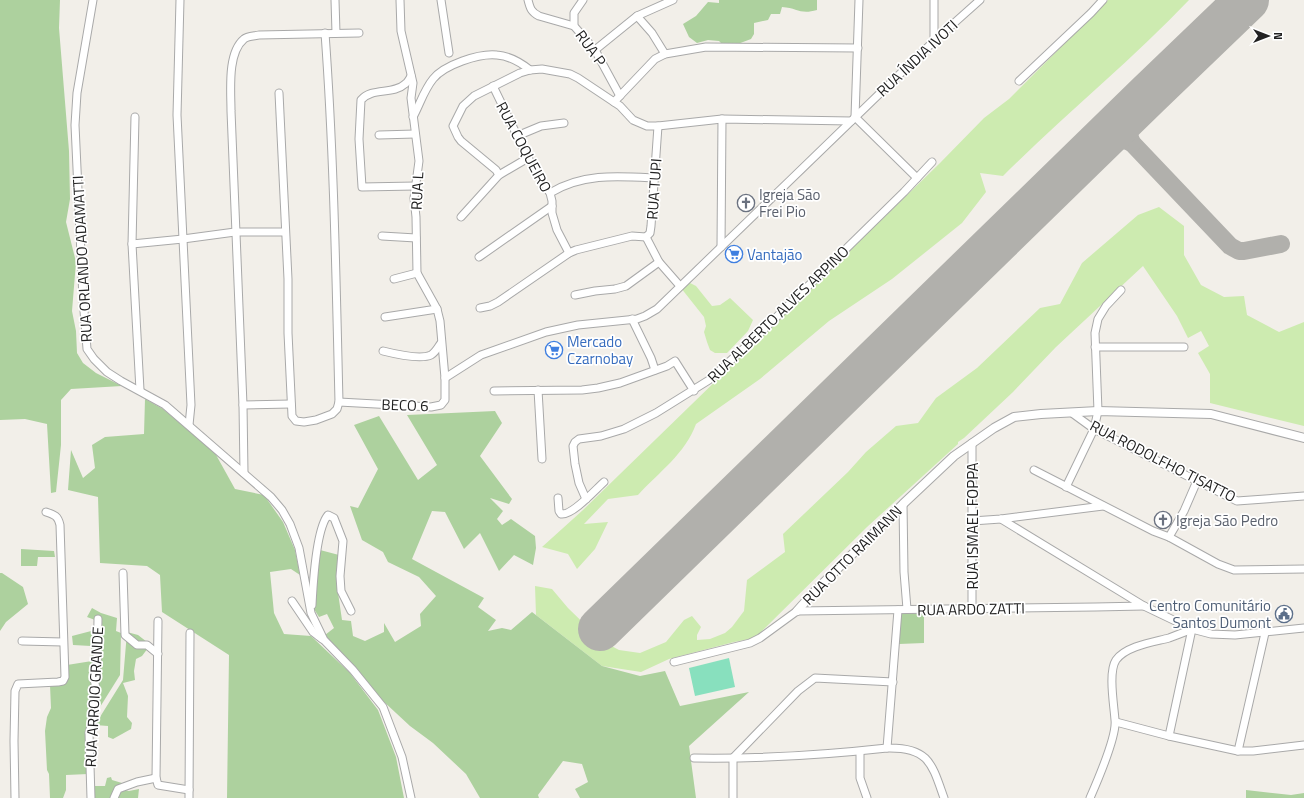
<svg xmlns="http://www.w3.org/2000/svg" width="1304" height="798" font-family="'Titillium Web',sans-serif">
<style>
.grass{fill:#cdebb0}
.forest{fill:#add19e}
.pitch{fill:#88e0be}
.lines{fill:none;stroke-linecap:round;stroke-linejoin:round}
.taxiway{stroke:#b1b0ac;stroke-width:18}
.runway{stroke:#b1b0ac;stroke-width:44}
.minor-casing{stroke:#a9a9a9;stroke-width:9}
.tertiary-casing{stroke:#a9a9a9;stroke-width:10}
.minor{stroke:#fff;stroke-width:7}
.tertiary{stroke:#fff;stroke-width:8}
.labels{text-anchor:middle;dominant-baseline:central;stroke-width:3.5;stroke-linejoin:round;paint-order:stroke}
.street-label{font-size:15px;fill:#222;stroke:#fff}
.worship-label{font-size:15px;fill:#5b616d;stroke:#fff;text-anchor:start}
.shop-label{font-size:15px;fill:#366cbe;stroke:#fff;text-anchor:start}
.service-label{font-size:15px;fill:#4e5e75;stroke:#fff;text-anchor:end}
</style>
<rect width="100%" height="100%" fill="#f2efe9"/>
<g class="grass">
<path d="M1108,0h81c-59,62 -126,116 -186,176l-23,-3 6,19 -24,31 -70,56 -63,42 -69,58 -64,45c-11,30 -37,48 -58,71l-30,4 -24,25 24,-2 -13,27 -18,20 -9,-15 -26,-7 41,-37 357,-347 44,-45 25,-19z"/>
<polygon points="1159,207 1184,226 1184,255 1201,285 1224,297 1244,296 1247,315 1279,332 1304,322 1304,426 1210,403 1210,374 1198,353 1209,346 1201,331 1188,338 1177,316 1143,266 1056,347 1013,392 964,438 958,442 958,444 867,527 755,638 734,642 669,659 641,672 602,666 536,615 535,586 552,589 568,608 602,641 619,650 640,653 666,642 684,620 692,616 701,627 697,635 697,640 710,639 725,633 732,627 744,611 747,580 785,552 783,534 848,472 866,452 896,426 918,423 936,398 977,368 1040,308 1060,304 1082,263 1138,215"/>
<polygon points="688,282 696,286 712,306 720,305 730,298 753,320 748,331 727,353 715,353 710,350 707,342 704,332 706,326 704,317 681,288"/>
</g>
<g class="forest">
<polygon points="0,0 60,0 59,28 69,151 70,199 66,222 76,262 72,311 76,331 77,353 83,363 96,373 122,386 71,389 61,400 61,445 56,492 51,493 47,424 25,419 0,420"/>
<path d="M719,0h98v10c-17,5 -19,-2 -35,-3l-2,7h-9l-3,6 -14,3v11l-3,5 -16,6h-12l-4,-4 -11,-1 -11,3 -8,-6 -6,-13 13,-8 12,-14 11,1z"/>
<polygon points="145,399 163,409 215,453 235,489 264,495 283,522 295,550 300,575 291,569 270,572 274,613 284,634 311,636 350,673 378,710 396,757 404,798 227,798 229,655 162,612 160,575 147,566 100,563 98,497 68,490 71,450 83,478 95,468 92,445 105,437 144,434"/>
<polygon points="495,411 502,423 480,456 512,499 509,504 490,498 503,511 497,519 502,525 511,519 535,536 536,548 533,565 514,555 499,571 480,533 464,549 445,512 432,511 412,559 484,598 478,607 496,620 488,631 502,628 511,630 532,612 602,666 640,676 665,671 680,706 749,692 689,746 696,798 580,798 575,789 588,782 582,764 563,761 538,795 539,798 480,798 466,774 433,743 410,726 382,700 325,635 334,628 327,614 319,617 314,609 320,550 339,555 336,579 342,620 351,621 353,636 365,641 384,632 384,623 395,642 421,626 420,614 436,596 419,577 388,562 383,552 362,540 350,506 358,508 378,469 354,425 379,416 418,480 437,465 407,415"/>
<polygon points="21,549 54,551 55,557 38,557 37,566 21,566"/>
<polygon points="0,573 2,573 23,587 28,604 6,622 0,631"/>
<polygon points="92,608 101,613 117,618 116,631 121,633 120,675 85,731 88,774 66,775 66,790 63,798 50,798 49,774 47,770 45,731 47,717 51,708 50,685 65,684 67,665 92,661 91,646 73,645 72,636 95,630 95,620 87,617"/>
<polygon points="901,613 924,614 924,643 899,644"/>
<polygon points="127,632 138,635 147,642 148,648 142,656 136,659 134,671 135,680 123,683 128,696 127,717 132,723 131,729 113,739 108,737 108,726 95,725 123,680"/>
<polygon points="111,777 112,780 122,783 120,789 129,791 139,789 138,798 93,798 92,786 105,786 107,778"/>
<polygon points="1246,790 1291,795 1304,793 1304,798 1246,798"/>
</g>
<polygon class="pitch" points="729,658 735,687 695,696 689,668"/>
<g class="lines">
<g class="taxiway">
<path d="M1133,109c-6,12 -7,22 -1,34l98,103 9,5h5l37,-7"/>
<path d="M1097,145c13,-7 22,-8 35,-2"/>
</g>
<polyline class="runway" points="600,629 1148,95 1247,0"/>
<defs>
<g id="minor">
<polyline points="93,0 77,93 75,125 83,298 87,349 94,359 107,372 121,381 165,405 271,497 282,510 290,524 299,548 311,613 324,640 353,670 383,707 402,757 411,798"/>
<polyline points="180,0 177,115 191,405 189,425"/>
<polyline points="335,0 336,33"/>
<polyline points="441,0 449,53"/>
<path d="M528,0c2,8 3,12 11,16l35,10"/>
<polyline points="583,0 574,13 574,26 595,50 620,96"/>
<polyline points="637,16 652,33 665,54"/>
<polyline points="934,41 934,0"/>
<polyline points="595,50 637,16 673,0"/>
<path d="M411,76c-1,2 -3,6 -6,8 -12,11 -33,3 -44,16l-2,39 3,48 53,-1"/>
<polyline points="1019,81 1091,13 1103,0"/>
<polyline points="493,86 528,158 550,193 552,201 552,213 557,230 569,253"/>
<path d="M279,93l9,186v54l4,83 4,5 8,1 12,-2 16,-6 5,-5 2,-7c-3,-123 -5,-246 -14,-369"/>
<polyline points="614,102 655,59 665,54 706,47 858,48"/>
<polyline points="135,117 132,244 140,390"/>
<path d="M413,117c7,-13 11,-27 20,-38 11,-14 46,-26 64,-24 13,1 23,7 33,15"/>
<polyline points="855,117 859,0"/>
<polyline points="855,117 917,178"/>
<polyline points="379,135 415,134"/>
<polyline points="517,136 541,126 564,123"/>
<polyline points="499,175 496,170 461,141 458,137 453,126 463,106 474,96 520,73 530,70 542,69 570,74 578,78 620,106 633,120 647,126 658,126 722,119 851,121"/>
<path d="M550,193c32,-20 68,-17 104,-15"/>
<polyline points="461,217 499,175 528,158"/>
<polyline points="382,236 416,238"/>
<polyline points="646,237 650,233 651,226 658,126"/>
<polyline points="646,237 659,262 680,286"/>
<polyline points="132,244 183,239 235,232 285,232"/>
<polyline points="721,247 722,119"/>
<polyline points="479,257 552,206"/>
<polyline points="394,279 417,273"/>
<polyline points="575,295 595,291 615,289 626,286 659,262"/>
<polyline points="480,308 490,306 498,302 569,253 576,250 632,236 646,237"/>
<polyline points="385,317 437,309"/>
<polyline points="632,319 651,358 655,370"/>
<polyline points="1095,347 1184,347"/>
<path d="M383,351c12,3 37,9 48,4 5,-3 7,-8 10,-12"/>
<polyline points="445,378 481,355 546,332 578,325 637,319 645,316 657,309 934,41 980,0"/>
<polyline points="538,390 542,459"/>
<polyline points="494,391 582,390 598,388 620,383 667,366 675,361 694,391"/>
<polyline points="339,402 431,407 441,405 445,400 445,378 440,321 437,309 417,273 416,217 414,198 419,161 411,98 413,83 401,31 400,0"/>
<polyline points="243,405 291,404"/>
<polyline points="1072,413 1094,429 1237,501 1304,496"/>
<polyline points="972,443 972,608"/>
<polyline points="1034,470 1153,531 1169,537 1218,564 1234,570 1304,569"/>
<path d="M244,473l-1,-68 -12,-294c0,-20 -4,-58 13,-72 3,-3 11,-3 15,-4l100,-2"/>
<polyline points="1066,487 1094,429 1098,411 1095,333 1098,319 1106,306 1121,290"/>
<path d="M558,498l1,13 2,3c11,2 34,-24 43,-32"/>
<polyline points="586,499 579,483 575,464 573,446 575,442 579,439 601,436 624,429 656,413 709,380 753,340 904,192 932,162"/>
<polyline points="903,504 904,572 907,609"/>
<polyline points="1001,519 1144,606 1192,629 1211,634 1235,635 1304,628"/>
<polyline points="972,521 1001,519 1103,506"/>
<polyline points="1169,537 1184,511 1197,481"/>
<polyline points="123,573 125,635 137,645 147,645 158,654"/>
<polyline points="292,601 313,632 322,639"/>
<path d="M312,605c1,-20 4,-76 16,-90l6,3 9,23 -3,35 1,15 10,20"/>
<path d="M898,610l-11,138c42,-1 45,16 57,50"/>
<polyline points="158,621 156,778 158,785 189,790"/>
<polyline points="22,641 63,642"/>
<polyline points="674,662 750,643 760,638 797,611 1095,607 1144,606"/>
<polyline points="1116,722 1169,736 1238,751 1253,751 1304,745"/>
<polyline points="1169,736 1192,629"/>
<polyline points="1238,751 1265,633"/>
<polyline points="860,752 860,778 867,798"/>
<path d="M694,758c65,1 130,-3 193,-10"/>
<polyline points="733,758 798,691 815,678 893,682"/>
<path d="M15,798l-1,-57 1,-50 3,-7 40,-2 5,-1 2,-4 -5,-152c-2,-9 -5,-10 -14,-13"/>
<polyline points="91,798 89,733 91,726 96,688 94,679 97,666 98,619"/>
<polyline points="114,798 118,789 137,782 156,778"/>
<polyline points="189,798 190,633"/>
<polyline points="733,798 733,758"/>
<path d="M1090,798c7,-16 27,-62 25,-78 -1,-15 -7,-48 1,-60 10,-14 38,-18 53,-22 8,-3 16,-6 23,-9"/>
</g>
<polyline id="tertiary" points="797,611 814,592 903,504 954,456 994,428 1014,417 1041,414 1098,411 1211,414 1304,438"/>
</defs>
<use href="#minor" class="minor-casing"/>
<use href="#tertiary" class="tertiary-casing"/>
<use href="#minor" class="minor"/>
<use href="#tertiary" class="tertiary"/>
</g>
<defs>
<symbol id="church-ring" viewBox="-11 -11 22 22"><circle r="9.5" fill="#fff" stroke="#6b7280" stroke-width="1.5"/><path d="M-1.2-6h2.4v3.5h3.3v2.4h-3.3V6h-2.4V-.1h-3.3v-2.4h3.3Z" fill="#6b7280"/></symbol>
<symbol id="supermarket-ring" viewBox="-11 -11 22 22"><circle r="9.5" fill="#fff" stroke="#3f7fe0" stroke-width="1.5"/><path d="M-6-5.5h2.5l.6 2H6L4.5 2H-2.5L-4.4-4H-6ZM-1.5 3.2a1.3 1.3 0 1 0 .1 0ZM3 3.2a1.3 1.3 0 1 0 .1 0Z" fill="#3f7fe0"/></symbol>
<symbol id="civic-ring" viewBox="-11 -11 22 22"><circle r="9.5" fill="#fff" stroke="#5c6f8a" stroke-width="1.5"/><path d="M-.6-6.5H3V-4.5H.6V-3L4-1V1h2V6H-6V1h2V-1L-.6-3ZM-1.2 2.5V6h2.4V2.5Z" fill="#5c6f8a"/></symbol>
</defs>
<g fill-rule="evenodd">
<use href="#church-ring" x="736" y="193" width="20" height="20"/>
<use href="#supermarket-ring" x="724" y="244" width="20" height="20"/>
<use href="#supermarket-ring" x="544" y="340" width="20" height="20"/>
<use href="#church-ring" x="1153" y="510" width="20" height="20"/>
<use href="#civic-ring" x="1274" y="604" width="20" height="20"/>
</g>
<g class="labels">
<g class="street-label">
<text transform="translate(591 48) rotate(54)">RUA P</text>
<text transform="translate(917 58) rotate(-43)">RUA ÍNDIA IVOTI</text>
<text transform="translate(524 147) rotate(62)">RUA COQUEIRO</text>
<text transform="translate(654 189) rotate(-86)">RUA TUPI</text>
<text transform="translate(417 191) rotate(-87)">RUA L</text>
<text transform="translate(82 259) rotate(-93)">RUA ORLANDO ADAMATTI</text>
<text transform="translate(778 314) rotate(-44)">RUA ALBERTO ALVES ARPINO</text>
<text transform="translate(405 405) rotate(2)">BECO 6</text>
<text transform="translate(1163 461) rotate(27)">RUA RODOLFHO TISATTO</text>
<text transform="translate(972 526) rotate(-90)">RUA ISMAEL FOPPA</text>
<text transform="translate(852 555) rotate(-45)">RUA OTTO RAIMANN</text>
<text transform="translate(971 609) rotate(-1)">RUA ARDO ZATTI</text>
<text transform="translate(94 697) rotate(-87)">RUA ARROIO GRANDE</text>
</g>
<g class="worship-label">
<text x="759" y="194">Igreja São<tspan x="759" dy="17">Frei Pio</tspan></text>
<text x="1176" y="520">Igreja São Pedro</text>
</g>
<g class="shop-label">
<text x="747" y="254">Vantajão</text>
<text x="567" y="341">Mercado<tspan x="567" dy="17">Czarnobay</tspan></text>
</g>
<g class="service-label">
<text x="1271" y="605">Centro Comunitário<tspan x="1271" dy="17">Santos Dumont</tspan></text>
</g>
</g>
<g transform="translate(1268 36) rotate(90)" stroke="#ffffff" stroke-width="3" paint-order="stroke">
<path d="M0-3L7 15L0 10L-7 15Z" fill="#222222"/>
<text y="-6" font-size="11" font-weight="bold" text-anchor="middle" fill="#222222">N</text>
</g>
</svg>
